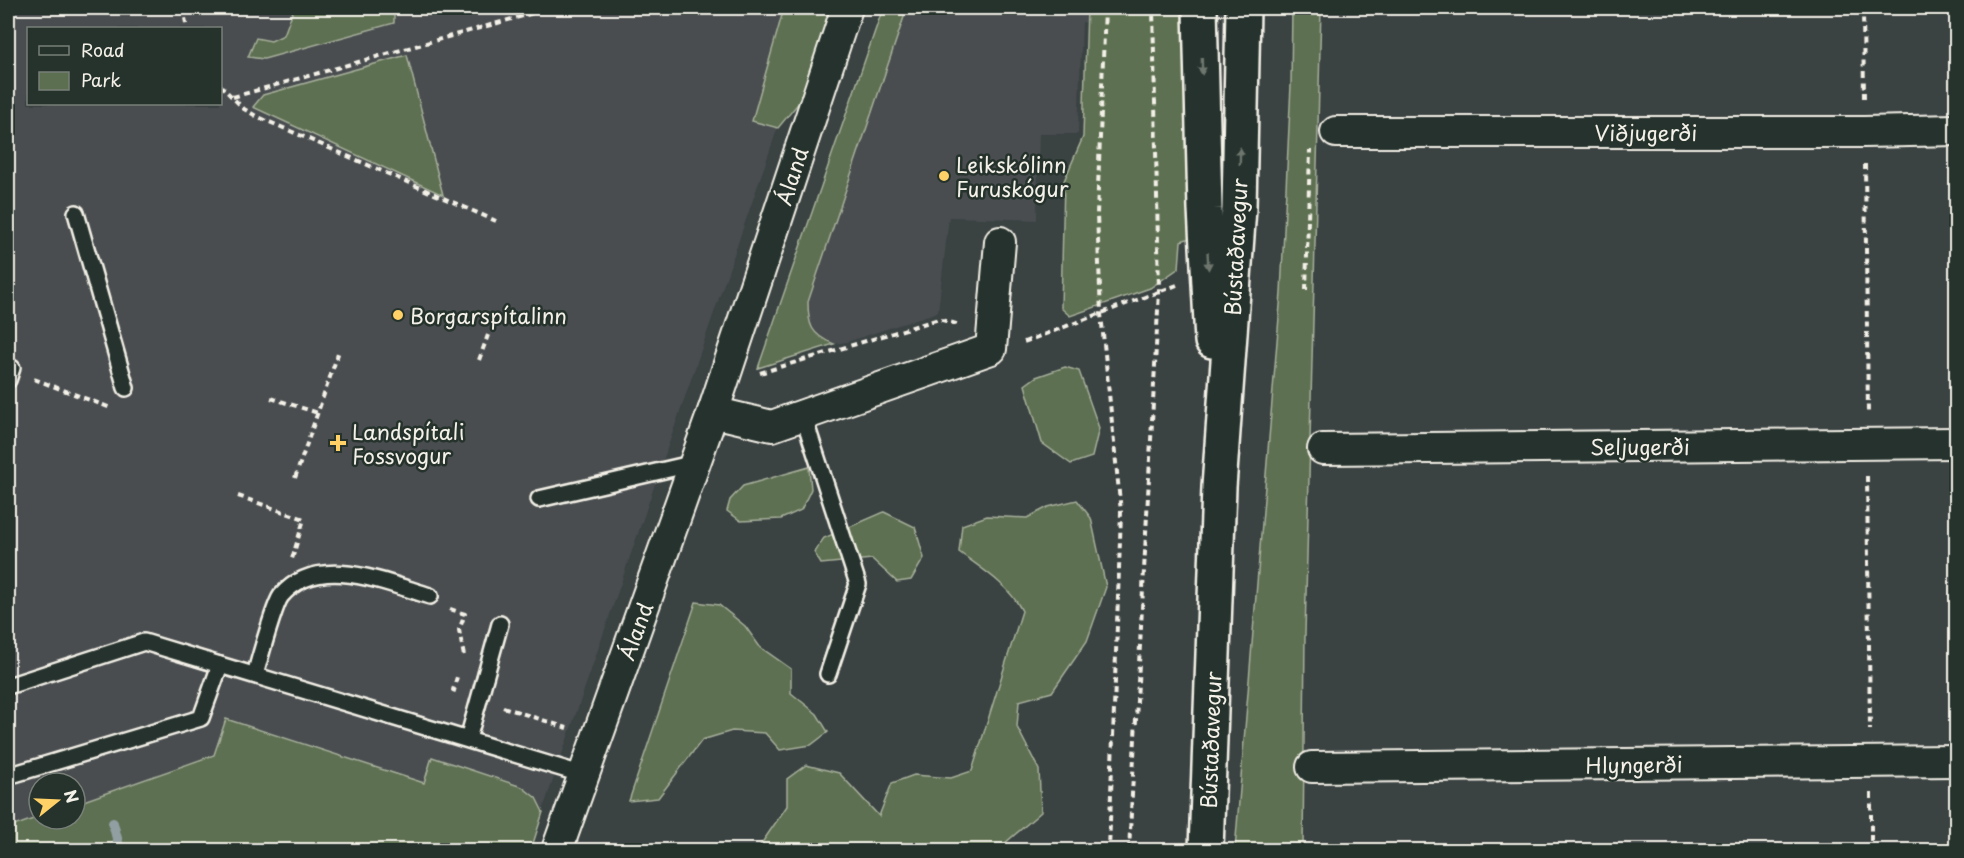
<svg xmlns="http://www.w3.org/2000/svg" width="1964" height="858" font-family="'Playpen Sans',sans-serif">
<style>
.built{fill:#484d50;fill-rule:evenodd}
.green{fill:#5d6f51;stroke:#a8b09c;stroke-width:1.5}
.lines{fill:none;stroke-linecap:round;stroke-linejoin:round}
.stream{stroke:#919fa2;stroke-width:10}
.service-casing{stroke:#f4f1e8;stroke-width:20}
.minor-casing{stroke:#f4f1e8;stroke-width:34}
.secondary-casing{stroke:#f4f1e8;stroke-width:38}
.path{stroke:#f4f1e8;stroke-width:4;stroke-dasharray:6 4.5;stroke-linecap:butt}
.service{stroke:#26332d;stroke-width:15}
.minor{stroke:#26332d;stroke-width:30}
.secondary{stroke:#26332d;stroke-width:33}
.oneway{fill:#6e766e}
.poi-dot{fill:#ffd166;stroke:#26332d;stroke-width:2}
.labels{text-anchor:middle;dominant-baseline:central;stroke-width:5;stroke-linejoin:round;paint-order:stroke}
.street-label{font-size:21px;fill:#f4f1e8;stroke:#26332d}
.poi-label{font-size:21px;fill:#f4f1e8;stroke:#26332d;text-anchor:start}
</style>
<rect width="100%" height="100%" fill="#3a4242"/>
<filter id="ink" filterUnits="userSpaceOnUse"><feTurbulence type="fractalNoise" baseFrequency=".0167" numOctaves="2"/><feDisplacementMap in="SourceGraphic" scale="12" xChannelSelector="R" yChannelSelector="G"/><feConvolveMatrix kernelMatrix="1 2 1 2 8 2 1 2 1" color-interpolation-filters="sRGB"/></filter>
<g filter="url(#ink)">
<g class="built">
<path d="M8,8h811l-290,842h-521zM28,28h192v76h-192zM39,783h36v36h-36z"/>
<polygon points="907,8 1087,8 1088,23 1082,22 1078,134 1039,134 1037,220 949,217 938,312 847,342 834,344 815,333 808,320 808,302"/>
</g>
<g class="green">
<polygon points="294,8 377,8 394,13 394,23 264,59 248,57 256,38 271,41 284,35"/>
<polygon points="784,8 831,8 801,100 778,128 752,121"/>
<path d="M883,8h24l-99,294c0,23 3,33 26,42l-76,24z"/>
<polygon points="1087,8 1192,8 1199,235 1181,241 1179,268 1150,288 1070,316 1061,308 1064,181 1083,137"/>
<polygon points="1292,8 1321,8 1305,634 1303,850 1235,850 1281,293 1291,85"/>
<polygon points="407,55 443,195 253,107 263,95"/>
<polygon points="1065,367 1079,371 1099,428 1092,457 1071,464 1042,443 1025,385 1036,377"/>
<polygon points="809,467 811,489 801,510 781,519 741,521 727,511 730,500 743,486"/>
<path d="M1077,500l14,18 15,69 -19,54 -35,51 -33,9 -2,26 22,43 2,42 -44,38h-240l30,-44v-27l19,-14 33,8 40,43 13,-33 22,-8 37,3 21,-7 50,-160c-13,-26 -40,-42 -63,-59l3,-27 25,-9 40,2 21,-11z"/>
<polygon points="884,512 915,527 924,558 911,580 897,582 872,559 821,564 814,552 824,538"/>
<polygon points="696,602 719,605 745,626 760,647 791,669 791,693 817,714 828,732 811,745 780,750 765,733 732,731 702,740 658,798 629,801"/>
<polygon points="226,719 424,783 432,757 522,787 536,798 543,812 531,850 8,850 8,828 39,817 39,819 75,819 75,804 214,755"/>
</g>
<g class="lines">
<polyline class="stream" points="113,823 120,850"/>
<defs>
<g id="service">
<polyline points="76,213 126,388"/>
<polyline points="8,380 12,368"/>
<polyline points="803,415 858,584 828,674"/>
<polyline points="539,499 695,463"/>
<path d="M255,675c4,-14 19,-70 26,-79 37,-44 105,-13 149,0"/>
<polyline points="8,686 144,642 584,775"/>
<polyline points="468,739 500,624"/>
<polyline points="8,776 201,718 220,665"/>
</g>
<g id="minor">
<polyline points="1336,132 1864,132 1956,130"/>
<polyline points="713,412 772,426 991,349 1000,242"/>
<polyline points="1323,449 1956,443"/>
<polyline points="1312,767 1956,761"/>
<polyline points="557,850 713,412 847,8"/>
</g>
<g id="secondary">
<polyline points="1200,8 1205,209 1212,341"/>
<polyline points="1206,850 1219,487 1239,208 1243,8"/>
</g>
</defs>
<use href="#service" class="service-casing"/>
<use href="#minor" class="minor-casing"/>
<use href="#secondary" class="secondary-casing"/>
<g class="path">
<polyline points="183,8 187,28"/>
<polyline points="1105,8 1097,214 1101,314 1121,512 1109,850"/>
<polyline points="1863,8 1864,100"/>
<polyline points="220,85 244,109 256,116 496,221"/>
<polyline points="233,97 537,12"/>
<polyline points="1865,164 1868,414"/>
<polyline points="1306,290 1310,150"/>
<polyline points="1024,342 1177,285"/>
<polyline points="479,360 488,335"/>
<polyline points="760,373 939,319 960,325"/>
<polyline points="34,379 111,408"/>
<polyline points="271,398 318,413"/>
<polyline points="1867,476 1870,730"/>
<polyline points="295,478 339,351"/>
<polyline points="238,496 304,519 292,559"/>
<polyline points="450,609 465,614 459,630 464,656"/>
<polyline points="456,691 453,690 457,677"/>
<polyline points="503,707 567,728"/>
<polyline points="1871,793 1871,850"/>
<polyline points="1129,850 1159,291 1153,8"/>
</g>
<use href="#service" class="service"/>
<use href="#minor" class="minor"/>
<use href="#secondary" class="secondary"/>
</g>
<defs><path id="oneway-solid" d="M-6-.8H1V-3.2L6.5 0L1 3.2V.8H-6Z" transform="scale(1.5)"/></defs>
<g class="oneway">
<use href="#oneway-solid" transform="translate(1202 66) rotate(89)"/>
<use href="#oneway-solid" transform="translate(1240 156) rotate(-89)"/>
<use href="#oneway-solid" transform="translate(1208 261) rotate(87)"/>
</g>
</g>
<g class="poi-dot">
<circle cx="944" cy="176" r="6"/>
<circle cx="398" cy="315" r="6"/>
<path d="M335 434h6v6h6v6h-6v6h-6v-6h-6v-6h6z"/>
</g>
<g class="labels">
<g class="street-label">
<text x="1646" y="132">Viðjugerði</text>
<text transform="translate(791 176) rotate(-72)">Áland</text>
<text transform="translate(1235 247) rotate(-87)">Bústaðavegur</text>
<text x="1640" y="446">Seljugerði</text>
<text transform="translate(635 631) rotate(-70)">Áland</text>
<text transform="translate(1210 740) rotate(-88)">Bústaðavegur</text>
<text transform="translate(1634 764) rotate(-1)">Hlyngerði</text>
</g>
<g class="poi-label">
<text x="956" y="164">Leikskólinn<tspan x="956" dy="24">Furuskógur</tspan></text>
<text x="410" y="315">Borgarspítalinn</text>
<text x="352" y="431">Landspítali<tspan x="352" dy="24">Fossvogur</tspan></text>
</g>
</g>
<rect width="1964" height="858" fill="none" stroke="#26332d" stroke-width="30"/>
<rect x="15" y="15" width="1934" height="828" fill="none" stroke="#f4f1e8" stroke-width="2" filter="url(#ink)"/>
<rect x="27" y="27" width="195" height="78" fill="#26332d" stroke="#787f78" stroke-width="1.5"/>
<rect x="39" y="46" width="30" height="9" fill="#26332d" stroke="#787f78" stroke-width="1.5"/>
<text x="81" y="57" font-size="18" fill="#f4f1e8">Road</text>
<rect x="39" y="72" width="30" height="18" fill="#5d6f51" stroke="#787f78" stroke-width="1.5"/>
<text x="81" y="87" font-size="18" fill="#f4f1e8">Park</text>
<g transform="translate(57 801) rotate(72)"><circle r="28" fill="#26332d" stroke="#787f78" stroke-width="1.5"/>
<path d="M0-4.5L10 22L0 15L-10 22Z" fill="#ffd166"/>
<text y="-9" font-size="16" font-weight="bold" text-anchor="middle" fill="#f4f1e8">N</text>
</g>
</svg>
